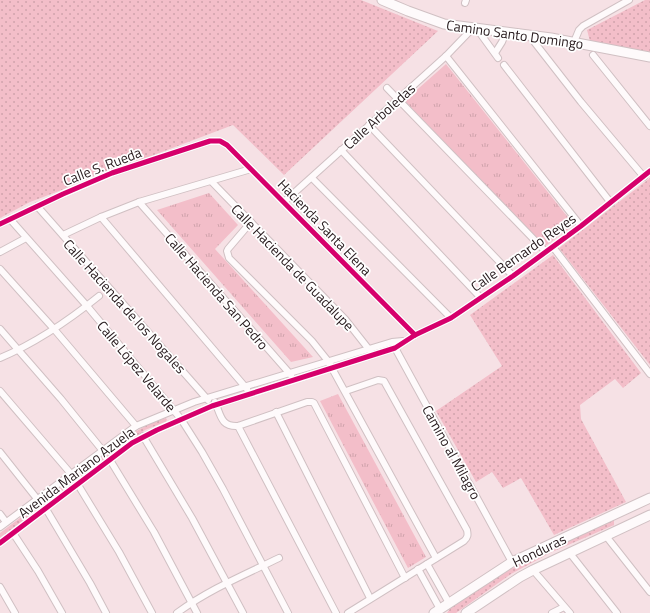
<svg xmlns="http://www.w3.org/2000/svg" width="650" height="613" font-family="'Titillium Web',sans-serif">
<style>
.grass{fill:url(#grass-dots)}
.park{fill:url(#park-tufts)}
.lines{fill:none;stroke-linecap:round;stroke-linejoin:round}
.street-casing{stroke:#d0c0c3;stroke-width:8}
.secondary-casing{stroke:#d0c0c3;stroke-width:11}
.street{stroke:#fefafb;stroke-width:6}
.secondary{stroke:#fefafb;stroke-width:9}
.cycleway-casing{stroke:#fff;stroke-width:8}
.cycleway{stroke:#d6006c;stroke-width:5}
.labels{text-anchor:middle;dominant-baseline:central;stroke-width:3.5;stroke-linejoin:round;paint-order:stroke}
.street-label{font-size:14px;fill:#25181b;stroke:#fff}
</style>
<defs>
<pattern id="grass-dots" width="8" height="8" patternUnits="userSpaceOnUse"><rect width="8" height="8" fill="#f3bec9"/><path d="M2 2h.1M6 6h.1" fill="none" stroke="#d0a3ac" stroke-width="1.8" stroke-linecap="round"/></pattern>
<pattern id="park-tufts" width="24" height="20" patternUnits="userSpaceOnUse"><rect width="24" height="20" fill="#f3bec9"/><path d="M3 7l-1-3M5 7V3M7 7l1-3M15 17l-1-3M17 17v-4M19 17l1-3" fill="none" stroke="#d0a3ac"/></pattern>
</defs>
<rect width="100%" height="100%" fill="#f6e1e5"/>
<g class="grass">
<polygon points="0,0 361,0 438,31 284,175 233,125 30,202 0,218"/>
<polygon points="645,0 650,0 650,56 591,45 587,30"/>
<polygon points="650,178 650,365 559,248"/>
<polygon points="553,255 641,373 623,388 615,379 580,405 581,419 626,502 554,535 521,478 503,488 492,472 476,482 436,411 502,366 470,315"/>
<path d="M166,418l1,2 -2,2 -20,8 -14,10 -49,36h-3l1,-3c26,-19 53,-46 86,-55z"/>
<polygon points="64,485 66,486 67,488 0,538 0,533"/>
<polygon points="614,519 614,525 552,552 511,574 456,613 447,613 451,607 497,577 542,551"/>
</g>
<g class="park">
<polygon points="446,64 574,225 544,247 402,103"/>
<polygon points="209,193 238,225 215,249 313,357 291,362 157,210"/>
<polygon points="338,394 426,557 408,568 320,401"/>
</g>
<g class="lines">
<defs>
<g id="street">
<polyline points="465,3 466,0"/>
<polyline points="477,29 498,58"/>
<polyline points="528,34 581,102 644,177"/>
<polyline points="574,42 579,30 583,26 629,0"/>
<polyline points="495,53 502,42 506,32"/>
<polyline points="593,55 650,126"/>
<polyline points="446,56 581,226"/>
<polyline points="504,65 611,203"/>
<polyline points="387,88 546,252"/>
<polyline points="369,125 513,276"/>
<polyline points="341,150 480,297"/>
<polyline points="312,178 451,318"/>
<polyline points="211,181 345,319 371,352"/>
<polyline points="139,202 291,375"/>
<polyline points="284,202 446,56 472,29"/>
<polyline points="37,206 208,400"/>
<polyline points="101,217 247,389"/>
<polyline points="10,219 87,306 181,419 202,452 223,489 288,613"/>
<polyline points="251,222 228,249 227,251 229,258 312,341 328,361 436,558"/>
<polyline points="0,224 63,194 112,173 210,141 220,141 227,145 415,335"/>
<polyline points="63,235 101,217 139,202 251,169"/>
<polyline points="553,247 650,374"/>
<polyline points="0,252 26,238"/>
<polyline points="0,269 54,329 136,426"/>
<polyline points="0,329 61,399 103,451"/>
<polyline points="394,346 512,562"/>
<path d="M0,358c36,-15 68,-37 99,-62"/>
<polyline points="0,391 72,475 119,552 152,613"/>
<path d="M346,391l32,-11 6,1 83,149c1,5 1,7 -3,11l-116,72"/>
<path d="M215,402c6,14 6,25 23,24l69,-24h5l2,1 91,175"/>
<polyline points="276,412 370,598"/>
<polyline points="238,426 336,613"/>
<polyline points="143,436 192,518 243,613"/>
<polyline points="0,452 38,500"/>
<polyline points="110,460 154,532 197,613"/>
<polyline points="46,509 90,583 106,613"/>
<polyline points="0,514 6,522"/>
<polyline points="0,527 136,426 194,402 392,342 403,341"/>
<polyline points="13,533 38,571 62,613"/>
<polyline points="606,536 650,592"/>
<polyline points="0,543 132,443 157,430 212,406 395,348 415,335 451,318 513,276 581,226 650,171"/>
<polyline points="569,552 617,613"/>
<polyline points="427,564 449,603"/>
<polyline points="418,569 440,609"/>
<polyline points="533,570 570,613"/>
<polyline points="0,587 15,613"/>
<path d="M177,613c31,-23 67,-38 102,-55"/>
<polyline points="552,613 564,607"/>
</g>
<g id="secondary">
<polyline points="382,0 408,11 444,24 551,38 650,57"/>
<polyline points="434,613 512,562 650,498"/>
<polyline points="466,613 520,577 533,570 650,515"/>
</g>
</defs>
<use href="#street" class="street-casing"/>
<use href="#secondary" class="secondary-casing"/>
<use href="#street" class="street"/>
<use href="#secondary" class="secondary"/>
<defs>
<g id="cycleway">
<polyline points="0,224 63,194 112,173 210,141 220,141 227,145 415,335"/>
<polyline points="0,543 132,443 157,430 212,406 395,348 415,335 451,318 513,276 581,226 650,171"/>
</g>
</defs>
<use href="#cycleway" class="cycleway-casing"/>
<use href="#cycleway" class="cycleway"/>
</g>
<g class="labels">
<g class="street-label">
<text transform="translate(515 34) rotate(8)">Camino Santo Domingo</text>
<text transform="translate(379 116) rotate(-42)">Calle Arboledas</text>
<text transform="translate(102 166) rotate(-21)">Calle S. Rueda</text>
<text transform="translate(325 227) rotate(46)">Hacienda Santa Elena</text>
<text transform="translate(523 252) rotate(-35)">Calle Bernardo Reyes</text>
<text transform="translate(293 267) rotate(46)">Calle Hacienda de Guadalupe</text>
<text transform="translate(217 291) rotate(49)">Calle Hacienda San Pedro</text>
<text transform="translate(125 306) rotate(48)">Calle Hacienda de los Nogales</text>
<text transform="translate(137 366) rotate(50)">Calle López Velarde</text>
<text transform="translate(452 452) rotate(61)">Camino al Milagro</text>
<text transform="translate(76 472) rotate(-37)">Avenida Mariano Azuela</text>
<text transform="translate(539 550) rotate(-26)">Honduras</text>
</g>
</g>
</svg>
